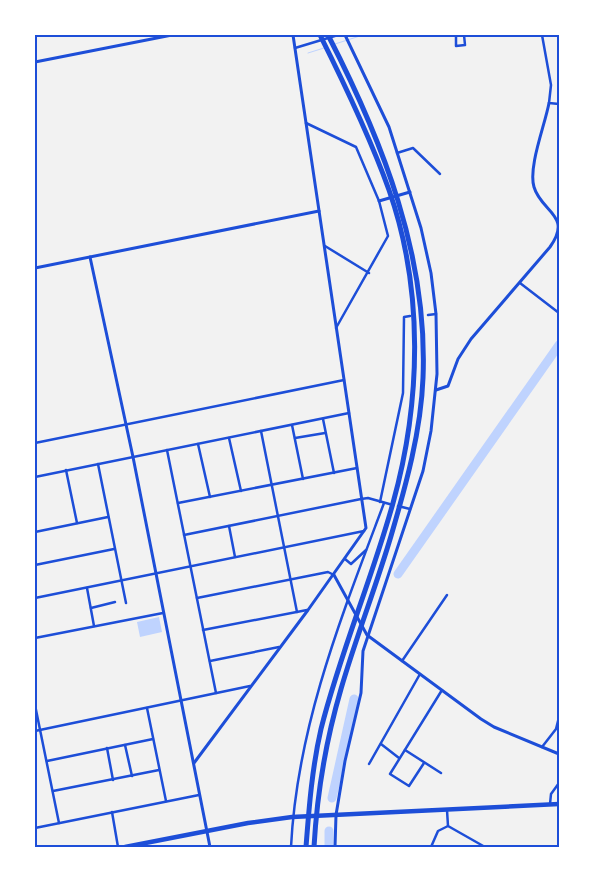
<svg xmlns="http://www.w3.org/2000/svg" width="594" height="882" font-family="Overpass,sans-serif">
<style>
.water{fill:#bfd3fe}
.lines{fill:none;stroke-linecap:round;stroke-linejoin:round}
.stream{stroke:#bfd3fe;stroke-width:1}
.river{stroke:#bfd3fe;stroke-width:9}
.minor{stroke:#1d4ed8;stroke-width:2.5}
.tertiary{stroke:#1d4ed8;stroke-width:3}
.primary{stroke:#1d4ed8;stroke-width:4.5}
.motorway{stroke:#1d4ed8;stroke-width:5}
.neatline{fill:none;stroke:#1d4ed8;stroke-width:2}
</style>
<rect width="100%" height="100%" fill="#f2f2f2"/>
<polygon class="water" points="159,617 162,632 140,637 137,622"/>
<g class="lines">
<g class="stream">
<polyline points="335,44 363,35"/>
<polyline points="308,53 324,48"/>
</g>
<g class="river">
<polyline points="398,574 559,345"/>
<polyline points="332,798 354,699"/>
<polyline points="329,847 329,831"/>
</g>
<g class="minor">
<polyline points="456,35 456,46 465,45 464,35"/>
<polyline points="542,35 551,85 549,103 559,104"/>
<polyline points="295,48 338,35"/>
<polyline points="306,123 356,147 379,201 388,236 336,328"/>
<polyline points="397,153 413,148 440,174"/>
<polyline points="325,246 369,273"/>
<polyline points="520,283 559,313"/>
<polyline points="428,315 436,314"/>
<polyline points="323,419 334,473"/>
<polyline points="292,425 303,479"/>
<polyline points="261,431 297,612"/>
<polyline points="229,438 241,491"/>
<polyline points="295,438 325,433"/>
<polyline points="35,443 344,380"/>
<polyline points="198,444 210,497"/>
<polyline points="167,450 216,693"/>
<polyline points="98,464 126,603"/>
<polyline points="66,470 77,523"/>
<polyline points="35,477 349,413"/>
<polyline points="380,502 403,393 404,317 410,316"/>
<polyline points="178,503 357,468"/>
<polyline points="398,506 410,509"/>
<polyline points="229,526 235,557"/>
<polyline points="35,532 108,517"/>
<polyline points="184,535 361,499 368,498 393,505"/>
<polyline points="345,559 351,564 366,550"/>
<polyline points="35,565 114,549"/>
<polyline points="87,588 94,626"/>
<polyline points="35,598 364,531"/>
<polyline points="197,598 328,572 334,575"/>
<polyline points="91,608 115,602"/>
<polyline points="203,630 307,610"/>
<polyline points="35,638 163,613"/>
<polyline points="210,661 279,647"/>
<polyline points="402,661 447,595"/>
<polyline points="35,705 59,823"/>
<polyline points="147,708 166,801"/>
<polyline points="35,731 250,686"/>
<polyline points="381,744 399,758"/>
<polyline points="125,745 132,776"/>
<polyline points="542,747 556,729 559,717"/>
<polyline points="107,748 113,780"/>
<polyline points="405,750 441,773"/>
<polyline points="47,761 153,739"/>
<polyline points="424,763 409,786 390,774 442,690"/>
<polyline points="369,764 420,674"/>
<polyline points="53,791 159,770"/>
<polyline points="550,804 551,794 559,783"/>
<polyline points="447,810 448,826 485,847"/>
<polyline points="112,812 118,847"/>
<polyline points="35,828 199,795"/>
<path d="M291,847c6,-121 51,-232 93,-344"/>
<polyline points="431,847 438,831 448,826"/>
</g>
<g class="tertiary">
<polyline points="35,62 172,35"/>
<polyline points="379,201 410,192"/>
<polyline points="90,257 133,457 210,847"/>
<polyline points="35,268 319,211"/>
<path d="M436,390l12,-4 10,-27 13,-20 79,-92c23,-32 -9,-35 -16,-60 -6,-20 11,-62 15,-84"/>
<polyline points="334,575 367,635 481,719 494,727 559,754"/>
<polyline points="194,763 308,610 366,528 293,35"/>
<polyline points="335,847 336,815 345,761 361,693 363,651 423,471 431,431 437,374 436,314 431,273 421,228 389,127 345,35"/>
</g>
<polyline class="primary" points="125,847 248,823 292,817 559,804"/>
<g class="motorway">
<path d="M306,847c3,-39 6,-79 15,-118 19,-76 51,-150 72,-226 28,-101 31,-213 -4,-313 -19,-53 -44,-105 -69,-155"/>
<path d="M314,847c3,-53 12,-107 27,-158 15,-52 35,-102 50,-153 15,-51 30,-105 32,-158 5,-122 -40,-236 -95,-343"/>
</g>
</g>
<rect width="594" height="882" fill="none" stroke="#ffffff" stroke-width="72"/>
<rect x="36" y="36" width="522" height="810" class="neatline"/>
</svg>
